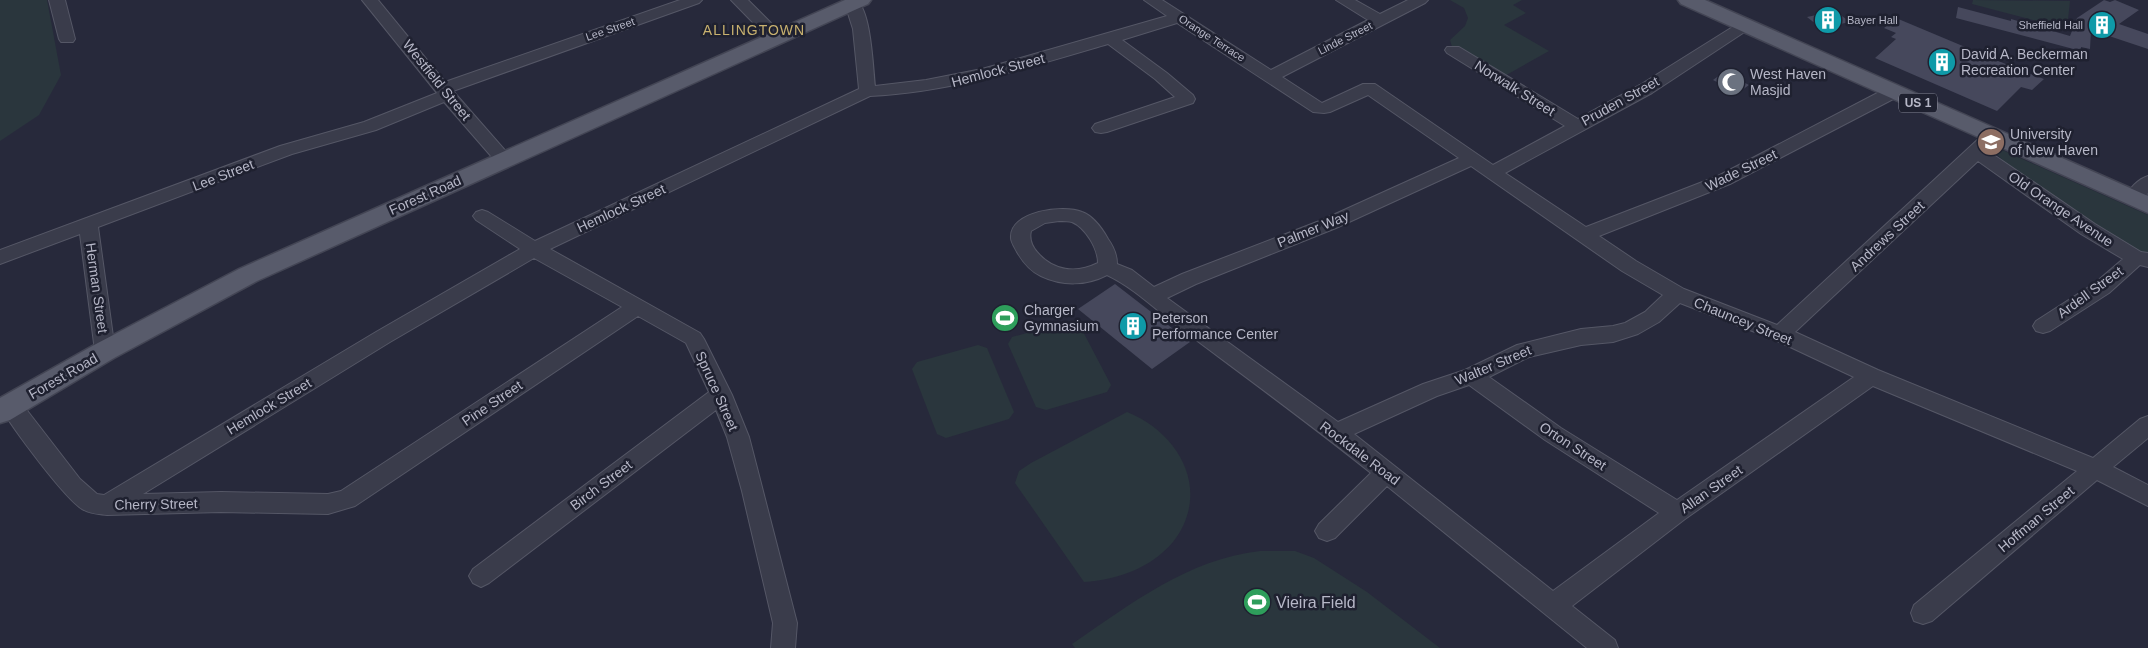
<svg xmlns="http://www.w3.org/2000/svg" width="2148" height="648" font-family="Arial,sans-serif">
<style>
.green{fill:#2a363d}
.building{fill:#46485c}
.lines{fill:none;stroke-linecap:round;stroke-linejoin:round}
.minor-casing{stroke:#555766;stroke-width:2}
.major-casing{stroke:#434554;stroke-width:3}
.minor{fill:#3a3c4b;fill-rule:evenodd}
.major{fill:#585b6b;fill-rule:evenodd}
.labels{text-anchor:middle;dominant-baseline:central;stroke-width:5;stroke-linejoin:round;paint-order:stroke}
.far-poi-label{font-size:11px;fill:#b6b7c7;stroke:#1f2130;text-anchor:start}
.far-street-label{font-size:11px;fill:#b6b7c7;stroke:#1f2130}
.shield{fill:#1f2130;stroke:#898a9a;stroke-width:1}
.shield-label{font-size:12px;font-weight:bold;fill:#b6b7c7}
.far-quarter-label{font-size:14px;letter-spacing:1px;fill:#c8b16f;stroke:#1f2130}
.poi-label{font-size:14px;fill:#b6b7c7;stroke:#1f2130;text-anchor:start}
.street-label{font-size:14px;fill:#b6b7c7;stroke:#1f2130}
.near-poi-label{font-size:16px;fill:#b6b7c7;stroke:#1f2130;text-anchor:start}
</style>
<rect width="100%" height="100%" fill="#27293b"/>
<g class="green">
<polygon points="0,0 47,0 61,75 39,115 0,141"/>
<polygon points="1450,0 1522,0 1513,5 1526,13 1504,25 1549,51 1501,78 1453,50 1450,40 1465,26 1468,18 1464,8"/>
<polygon points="1973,0 2070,1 2067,29 1972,4"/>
<polygon points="1995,148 2000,149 2148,215 2148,256 2141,254 2013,171 1995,152"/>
<polygon points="1071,321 1079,324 1111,385 1107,392 1046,410 1036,407 1008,344 1012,337"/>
<polygon points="978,345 987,348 1014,412 1009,419 946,438 937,434 912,369 917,362"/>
<path d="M1127,412c53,21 85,80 46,130 -22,26 -56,38 -89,40l-69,-99 4,-12 12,-8z"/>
<path d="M1260,551h35l19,7 53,34 73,56h-365l-3,-4c59,-40 116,-85 188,-93z"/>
</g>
<g class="building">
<polygon points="2104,0 2110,2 2115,0 2139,10 2119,24 2148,34 2148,49 2091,30 2090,49 2081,47 2081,51 1956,18 1958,7 2011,21 2011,19 2070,36 2077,18"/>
<polygon points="1835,11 1850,22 1821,28 1807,17"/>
<polygon points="1896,18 2020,70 2044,79 2032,90 2021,87 1997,111 1875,58 1896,39 1891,37 1896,33 1884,28"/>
<polygon points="1724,72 1749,85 1738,93 1713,80"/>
<polygon points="1115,284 1190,342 1152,369 1078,309"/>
</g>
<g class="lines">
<defs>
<g id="minor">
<polygon points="49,0 65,0 75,39 73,42 61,42 59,39"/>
<polygon points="362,0 378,0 445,82 680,0 702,0 699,3 453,91 510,156 513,160 510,164 504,166 498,164 444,102 376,130 292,154 98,227 115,351 112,356 105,359 98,356 95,351 80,234 0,264 0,250 280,146 364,122 437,93"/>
<polygon points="731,0 748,0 782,34 784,37 782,40 770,40"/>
<path d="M855,0c16,6 18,69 20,86l51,-6 56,-11 185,-53 -23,-16h18l109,70 97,-50 -32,-20h19l25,14 28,-14h20l-3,3 -143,74 40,26 41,-19h12l118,81 72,-39 -118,-73 -2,-3 2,-3h12l119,72 62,-34 99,-62h10l3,3 -3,3 -97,64 -147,80 81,54 132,-51 169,-88h12l2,4 -2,4 -169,88 -131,52 37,25 48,28 93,36 209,-193 6,-1 6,1 3,4 -13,15 107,73 46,28 7,1v14l-8,-2 -31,28 -59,38 -7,2 -7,-2 -3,-5 3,-5 59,-38 28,-24 -42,-25 -103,-73 -183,171 83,38 215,88 47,-39 8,-3v22l-35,29 35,18v21l-51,-26 -165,141 -9,3 -9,-3 -3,-8 3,-8 163,-134 -204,-85 -188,133 -113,87 43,34 3,8h-31l-200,-162 -52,52 -8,3 -8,-3 -4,-7 4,-7 52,-51c-61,-49 -124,-95 -187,-142 -25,-18 -49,-43 -77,-56 -21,11 -45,11 -66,1 -11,-5 -18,-14 -24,-24 -2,-4 -6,-10 -6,-14 -2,-27 53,-34 71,-26 11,4 20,16 26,27 5,7 9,15 9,25l15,6 22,17 28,-13 140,-54 137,-62 -91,-63 -38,17 -6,1 -11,-1 -136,-89 -55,17 45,33 26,22 2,4 -2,4 -86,29 -6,1 -6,-1 -3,-4 3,-4 80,-27 -20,-18 -47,-35c-78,23 -157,48 -238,52l-320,153 150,84 4,6 28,56 17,42 48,186 -2,25h-24l2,-25 -31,-132 -15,-54 -11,-27 -227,173 -8,4 -8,-4 -4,-7 4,-7 236,-177 -23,-49 -48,-27 -283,190 -27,8 -107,-2 -114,3c-7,-1 -16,-1 -23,-5 -17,-8 -74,-85 -84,-104l3,-6 8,-2 8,2 61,79 17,15 7,1 272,-163 144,-83 -44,-29 -3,-4 3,-4 6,-2 6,2 47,29 324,-152 -6,-60 -8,-25 3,-3zM1471,166l151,105 41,24 -18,17 -20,11 -12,3 -32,3 -64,16 -52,25 -42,14 -85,38 -171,-124 29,-14 140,-56zM1059,221c4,0 9,0 13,1 14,6 26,27 26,41 -22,11 -45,8 -61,-11 -5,-6 -8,-13 -6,-21l14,-8zM534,258l88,49 -281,184 -13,3 -107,-2 -78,2 247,-152zM1680,303l93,36 81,38 -177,123 -116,-72 -72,-51 40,-20 52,-12 32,-3 25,-8 21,-12zM1469,385l76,55 114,73 -106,78 -199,-157 83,-38z"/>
<path d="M2148,176v17c-7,8 -11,12 -21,9l-3,-4c5,-9 14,-19 24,-22z"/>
</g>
<g id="major">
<polygon points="845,0 871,0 868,4 257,281 114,358 10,420 0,423 0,398 96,344 239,269"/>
<polygon points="1678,0 1705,0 2148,196 2148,213 1681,4"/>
</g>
</defs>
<use href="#minor" class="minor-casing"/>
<use href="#major" class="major-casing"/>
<use href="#minor" class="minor"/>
<use href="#major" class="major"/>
</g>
<defs>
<symbol id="building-disc" viewBox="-11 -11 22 22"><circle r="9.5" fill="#0f9aa8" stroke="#1f2130"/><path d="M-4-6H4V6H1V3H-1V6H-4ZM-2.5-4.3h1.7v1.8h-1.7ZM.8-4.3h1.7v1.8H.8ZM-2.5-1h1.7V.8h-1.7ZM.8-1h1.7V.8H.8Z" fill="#fff"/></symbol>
<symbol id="mosque-disc" viewBox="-11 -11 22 22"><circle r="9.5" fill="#6b7280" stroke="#1f2130"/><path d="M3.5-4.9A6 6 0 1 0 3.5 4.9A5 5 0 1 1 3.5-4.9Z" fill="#fff"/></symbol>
<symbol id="university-disc" viewBox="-11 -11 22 22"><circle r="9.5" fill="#8d6e63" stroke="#1f2130"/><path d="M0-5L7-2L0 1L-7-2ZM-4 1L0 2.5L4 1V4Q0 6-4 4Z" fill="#fff"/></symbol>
<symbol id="stadium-disc" viewBox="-11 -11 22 22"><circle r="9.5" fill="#2e9e5b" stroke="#1f2130"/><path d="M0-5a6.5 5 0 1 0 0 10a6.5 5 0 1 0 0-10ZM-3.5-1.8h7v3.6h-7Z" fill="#fff"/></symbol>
</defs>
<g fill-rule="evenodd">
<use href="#building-disc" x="1812" y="4" width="32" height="32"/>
<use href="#building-disc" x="2086" y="9" width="32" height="32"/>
<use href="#building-disc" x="1926" y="46" width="32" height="32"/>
<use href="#mosque-disc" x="1715" y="66" width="32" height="32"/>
<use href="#university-disc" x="1975" y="126" width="32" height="32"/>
<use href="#stadium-disc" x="989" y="302" width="32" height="32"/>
<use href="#building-disc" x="1117" y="310" width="32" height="32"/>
<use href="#stadium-disc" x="1241" y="586" width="32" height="32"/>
</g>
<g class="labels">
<g class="far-poi-label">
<text x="1847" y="20">Bayer Hall</text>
<text x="2083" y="25" text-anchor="end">Sheffield Hall</text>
</g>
<g class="far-street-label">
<text transform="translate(610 29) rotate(-19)">Lee Street</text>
<text transform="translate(1212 38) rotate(33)">Orange Terrace</text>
<text transform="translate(1345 38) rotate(-27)">Linde Street</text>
</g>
<rect class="shield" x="1899" y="93.5" width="38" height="19" rx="4"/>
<g class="shield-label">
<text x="1918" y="103">US 1</text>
</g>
<g class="far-quarter-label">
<text x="754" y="30">ALLINGTOWN</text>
</g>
<g class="poi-label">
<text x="1961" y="54">David A. Beckerman<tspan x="1961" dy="16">Recreation Center</tspan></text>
<text x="1750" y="74">West Haven<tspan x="1750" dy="16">Masjid</tspan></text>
<text x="2010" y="134">University<tspan x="2010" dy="16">of New Haven</tspan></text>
<text x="1024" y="310">Charger<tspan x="1024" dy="16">Gymnasium</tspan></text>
<text x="1152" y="318">Peterson<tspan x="1152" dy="16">Performance Center</tspan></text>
</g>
<g class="street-label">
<text transform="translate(998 70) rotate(-15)">Hemlock Street</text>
<text transform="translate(437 80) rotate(51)">Westfield Street</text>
<text transform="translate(1515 88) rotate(32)">Norwalk Street</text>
<text transform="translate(1620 101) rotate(-29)">Pruden Street</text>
<text transform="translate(1741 170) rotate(-26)">Wade Street</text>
<text transform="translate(223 175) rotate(-21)">Lee Street</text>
<text transform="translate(425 195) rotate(-24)">Forest Road</text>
<text transform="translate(621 208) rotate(-25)">Hemlock Street</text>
<text transform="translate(2061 209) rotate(34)">Old Orange Avenue</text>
<text transform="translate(1313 229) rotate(-22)">Palmer Way</text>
<text transform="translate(1887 236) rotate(-43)">Andrews Street</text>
<text transform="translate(97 288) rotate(82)">Herman Street</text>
<text transform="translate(2090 292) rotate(-36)">Ardell Street</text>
<text transform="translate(1743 321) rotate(22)">Chauncey Street</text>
<text transform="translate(1493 365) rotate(-23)">Walter Street</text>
<text transform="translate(63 376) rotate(-30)">Forest Road</text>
<text transform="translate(717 391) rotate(66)">Spruce Street</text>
<text transform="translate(492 403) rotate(-34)">Pine Street</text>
<text transform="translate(269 406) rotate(-31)">Hemlock Street</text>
<text transform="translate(1573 446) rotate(33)">Orton Street</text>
<text transform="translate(1360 453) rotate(37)">Rockdale Road</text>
<text transform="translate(601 485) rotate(-37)">Birch Street</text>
<text transform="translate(1711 489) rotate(-35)">Allan Street</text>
<text transform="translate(156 504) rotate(-1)">Cherry Street</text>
<text transform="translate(2036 519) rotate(-40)">Hoffman Street</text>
</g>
<g class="near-poi-label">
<text x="1276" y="602">Vieira Field</text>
</g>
</g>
</svg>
